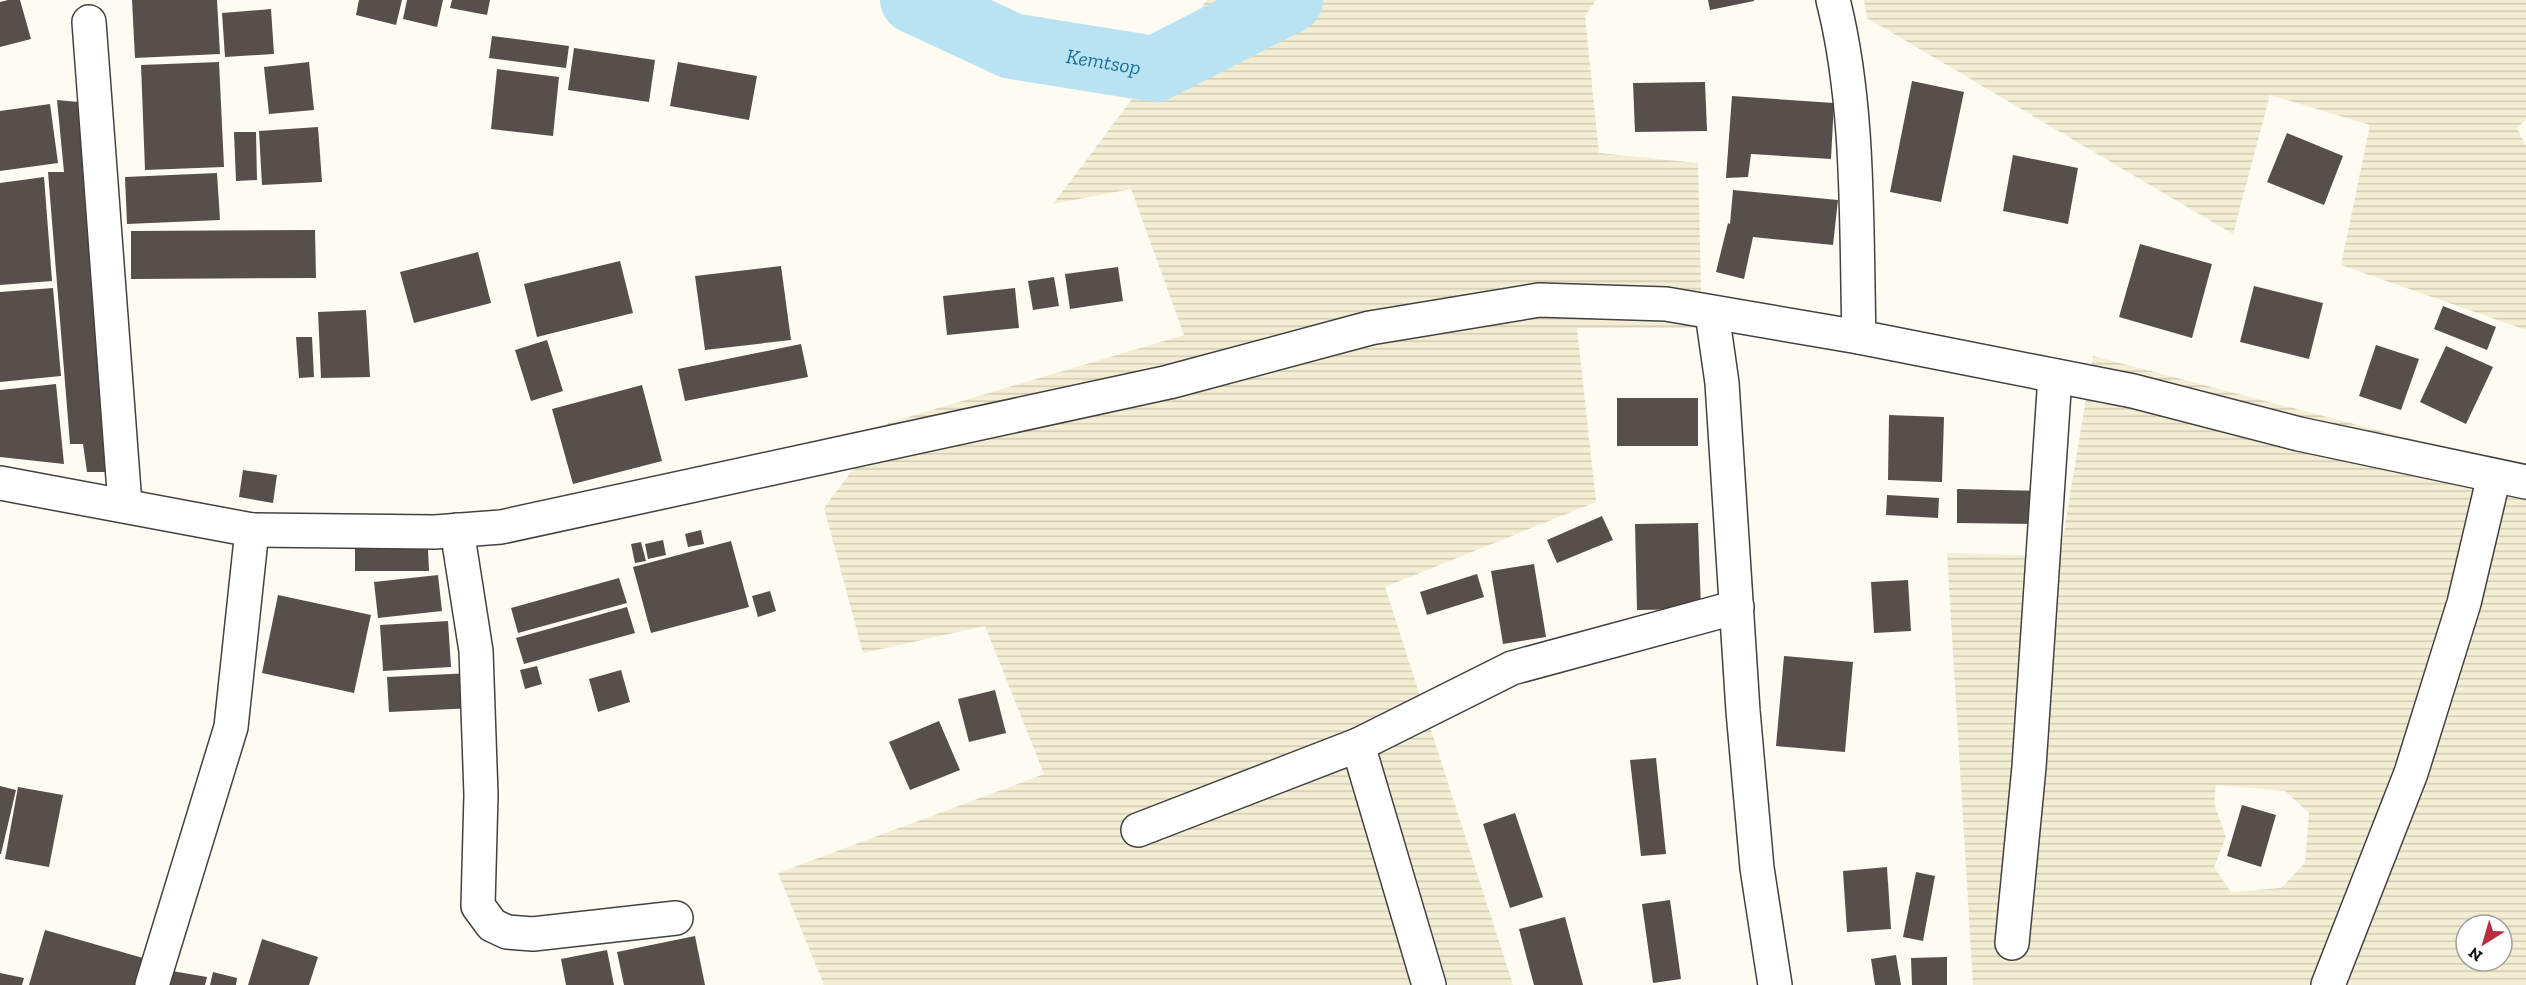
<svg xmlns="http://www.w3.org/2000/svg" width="2526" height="985" font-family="'Zilla Slab',serif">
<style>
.farmland{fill:url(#farmland-rules);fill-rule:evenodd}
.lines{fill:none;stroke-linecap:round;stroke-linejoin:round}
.river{stroke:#b9e3f3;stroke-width:66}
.building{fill:#574f4c}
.minor-casing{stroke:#424242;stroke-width:36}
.minor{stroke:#fff;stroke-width:33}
.labels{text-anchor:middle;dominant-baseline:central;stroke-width:6;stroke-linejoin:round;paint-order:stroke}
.water-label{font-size:21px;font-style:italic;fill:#1d709c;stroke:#fff}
</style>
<defs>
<pattern id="farmland-rules" width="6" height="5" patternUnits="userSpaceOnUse" patternTransform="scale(1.5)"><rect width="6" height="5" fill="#f3eed3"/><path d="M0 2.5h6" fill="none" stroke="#cfcbb4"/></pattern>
</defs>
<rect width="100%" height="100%" fill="#fefbf2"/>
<g class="farmland">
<polygon points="1207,0 1596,0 1585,16 1599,153 1698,163 1702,328 1577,328 1596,502 1385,587 1513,985 824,985 778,873 1044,774 985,626 863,653 824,508 888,423 1184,335 1131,189 1053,204"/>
<polygon points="1864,0 2526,0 2526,119 2517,128 2526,146 2526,330 2341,265 2370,125 2270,95 2233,234 1867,18"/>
<path d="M2093,356l433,113v516h-553l-26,-432 113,3zM2216,785l69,6 24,22 -4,50 -24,25 -50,4 -17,-25 12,-30 -12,-34zM2466,925h36v36h-36z"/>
</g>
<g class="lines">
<path class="river" id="s1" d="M913,0l99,46 143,23 135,-69"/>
</g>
<g class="building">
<polygon points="8,0 20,0 31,39 0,47 0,2"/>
<polygon points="132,0 217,0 220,54 135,58"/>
<polygon points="359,0 402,0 396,25 356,15"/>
<polygon points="407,0 443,0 437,27 403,19"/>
<polygon points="452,0 490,0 487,15 450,8"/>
<polygon points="1708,0 1754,0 1754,1 1710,10"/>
<polygon points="271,9 274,54 225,57 222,13"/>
<polygon points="492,36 569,46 566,68 489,58"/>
<polygon points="574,48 655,60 649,102 568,90"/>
<polygon points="219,62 224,167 145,170 141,65"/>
<polygon points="309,62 314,110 269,114 264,67"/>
<polygon points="678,62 757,76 749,120 670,106"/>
<polygon points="497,69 559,77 553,136 491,129"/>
<polygon points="1912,81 1964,92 1941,202 1890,192"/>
<polygon points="1705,82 1707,131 1635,132 1633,83"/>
<polygon points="1732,96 1834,103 1831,159 1751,154 1748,177 1726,178"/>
<polygon points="57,100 89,103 119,472 87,472 83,444 70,444 48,172 64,172"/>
<polygon points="50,104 58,163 0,171 0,111"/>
<polygon points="318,127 322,182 262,185 259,131"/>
<polygon points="234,132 256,132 257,180 236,181"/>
<polygon points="2287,133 2343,156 2324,205 2267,182"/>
<polygon points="2013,155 2078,168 2068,224 2003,211"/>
<polygon points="217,173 220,220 127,224 125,177"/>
<polygon points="44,177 52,281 0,285 0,183"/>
<polygon points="1733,190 1838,200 1833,245 1753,237 1744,279 1716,272 1728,223 1730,224"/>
<polygon points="315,230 316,278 131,279 131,231"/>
<polygon points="2140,244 2212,264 2192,338 2119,317"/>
<polygon points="478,252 491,303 414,323 400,272"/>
<polygon points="620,261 633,313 537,337 524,284"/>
<polygon points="781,266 791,340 705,350 695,276"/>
<polygon points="1118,267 1123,301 1070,309 1065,274"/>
<polygon points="1054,277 1059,306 1033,310 1028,281"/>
<polygon points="2254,286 2323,303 2309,359 2240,342"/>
<polygon points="53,288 61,376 0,382 0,292"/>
<polygon points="1015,288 1019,328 947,335 943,296"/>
<polygon points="2443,306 2496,327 2487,350 2434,329"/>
<polygon points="366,310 370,377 321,378 318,312"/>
<polygon points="296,337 312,337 314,377 299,378"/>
<polygon points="547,340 563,391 531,401 515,350"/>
<polygon points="801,344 808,377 685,401 678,369"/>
<polygon points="2376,345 2419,359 2401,410 2359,396"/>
<polygon points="2446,346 2493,367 2466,424 2420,402"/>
<polygon points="56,384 64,464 0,457 0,390"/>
<polygon points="642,385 662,461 573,484 552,409"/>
<rect x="1617" y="398" width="81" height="48"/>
<polygon points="1889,415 1944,417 1942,482 1888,480"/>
<polygon points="243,470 277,475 273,503 239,497"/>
<polygon points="1957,489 2045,491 2045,524 1957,523"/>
<polygon points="1887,495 1939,498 1938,518 1886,515"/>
<polygon points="1602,516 1613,540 1557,563 1547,540"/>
<polygon points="1698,523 1701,609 1637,610 1635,524"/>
<polygon points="701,530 704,544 688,547 685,534"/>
<polygon points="663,540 666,555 648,559 645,544"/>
<polygon points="731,541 749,607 651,633 633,567"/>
<polygon points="641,542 646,561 635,563 631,544"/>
<polygon points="355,549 428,549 429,571 355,571"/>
<polygon points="1534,564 1546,637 1503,644 1491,571"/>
<polygon points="1477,574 1484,597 1427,615 1420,592"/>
<polygon points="438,575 442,611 378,618 374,582"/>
<polygon points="619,578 627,603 518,633 511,608"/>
<polygon points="1908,580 1911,631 1874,633 1871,582"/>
<polygon points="770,591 776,611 758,617 752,596"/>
<polygon points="278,595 371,615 354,693 262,673"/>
<polygon points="627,607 635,633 524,664 516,638"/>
<polygon points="448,621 451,667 383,671 380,625"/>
<polygon points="1784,656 1853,662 1845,752 1776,746"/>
<polygon points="537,666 542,684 525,689 520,670"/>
<polygon points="621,670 630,702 598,712 589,679"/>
<polygon points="472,673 474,708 389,712 387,677"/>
<polygon points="995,690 1006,733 969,742 958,699"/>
<polygon points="939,721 960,770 910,790 889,742"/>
<polygon points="1656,758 1666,854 1641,856 1630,760"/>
<polygon points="0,786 16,790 1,854 0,854"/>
<polygon points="18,787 63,795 49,867 5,859"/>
<polygon points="2242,805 2276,815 2261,867 2227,856"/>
<polygon points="1515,813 1543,897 1510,908 1483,824"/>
<polygon points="1887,867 1891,929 1847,932 1843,871"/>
<polygon points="1916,872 1935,876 1923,941 1903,937"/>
<polygon points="1670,900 1681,979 1653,983 1642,904"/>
<polygon points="1565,917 1583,985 1534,985 1519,929"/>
<polygon points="45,930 143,958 135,985 29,985"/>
<polygon points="695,936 705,985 624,985 617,952"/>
<polygon points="262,939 318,957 309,985 248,985"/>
<polygon points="607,950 614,985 566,985 561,959"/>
<polygon points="1896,955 1901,985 1875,985 1871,959"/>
<polygon points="1947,957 1947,985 1912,985 1911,958"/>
<polygon points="172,971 207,977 205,985 170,985"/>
<polygon points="213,972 237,978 236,985 210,985"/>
<polygon points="0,973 24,978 22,985 0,985"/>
</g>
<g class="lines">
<defs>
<g id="minor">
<path d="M1833,0c27,105 23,228 26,337"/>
<polyline points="89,22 125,505"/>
<polyline points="1712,313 1722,383 1743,711 1757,868 1775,985"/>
<polyline points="0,483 252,530 435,532 501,527 1169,382 1370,328 1539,300 1666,304 1859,337 2133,391 2299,434 2526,482"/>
<polyline points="457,530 476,651 481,795 478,906 492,925 507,932 533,934 676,918"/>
<polyline points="1358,745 1429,985"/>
<polyline points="1138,830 1358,745 1512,668 1737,607"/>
<polyline points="2012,943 2029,767 2055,376"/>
<polyline points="152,985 231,727 252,530"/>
<polyline points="2328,985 2411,773 2464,603 2494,476"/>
</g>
</defs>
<use href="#minor" class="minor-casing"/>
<use href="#minor" class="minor"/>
</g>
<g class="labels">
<g class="water-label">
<text stroke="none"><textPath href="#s1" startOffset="202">Kemtsop</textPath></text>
</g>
</g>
<g transform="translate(2484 943) rotate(217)"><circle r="28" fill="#ffffff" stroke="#9f9f9f" stroke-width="1.5"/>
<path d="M0-4.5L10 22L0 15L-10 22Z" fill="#b92d40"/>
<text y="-9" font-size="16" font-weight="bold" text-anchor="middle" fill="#0f0f0f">N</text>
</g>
</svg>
